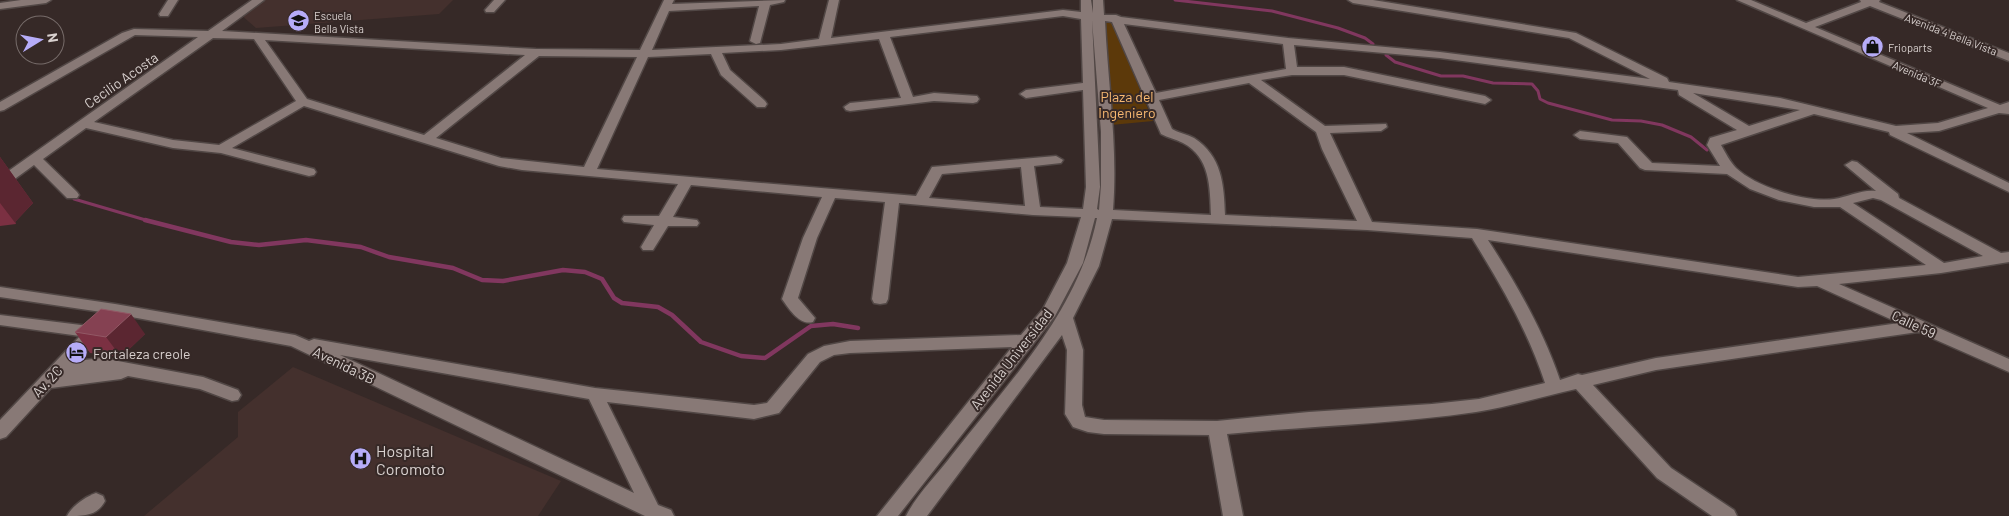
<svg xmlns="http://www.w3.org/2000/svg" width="2009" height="516" font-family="Barlow,sans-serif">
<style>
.built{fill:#44302d}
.green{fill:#5c390a}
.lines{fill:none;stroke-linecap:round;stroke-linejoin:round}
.stream-far1{stroke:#81375f;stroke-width:3}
.stream{stroke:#81375f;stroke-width:4.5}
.minor-casing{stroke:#514745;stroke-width:3}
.minor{fill:#887976;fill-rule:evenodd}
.wall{fill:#7b3042}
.shaded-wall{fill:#5b2631}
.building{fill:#854152;stroke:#925865}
.labels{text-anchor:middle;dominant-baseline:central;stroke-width:4;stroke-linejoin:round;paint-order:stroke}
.far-poi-label{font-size:11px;fill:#d8d0ce;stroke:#362927;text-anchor:start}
.far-street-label{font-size:11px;fill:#d8d0ce;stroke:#362927}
.street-label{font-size:14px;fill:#d8d0ce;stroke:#362927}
.park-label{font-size:14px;fill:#f8b971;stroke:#362927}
.poi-label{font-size:14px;fill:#d8d0ce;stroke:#362927;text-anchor:start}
.near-poi-label{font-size:16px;fill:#d8d0ce;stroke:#362927;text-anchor:start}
</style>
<rect width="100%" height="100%" fill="#362927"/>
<g class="built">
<polygon points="259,0 453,0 439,14 256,28 240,14"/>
<polygon points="293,367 561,481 538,516 144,516 238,437 238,412"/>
</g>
<polygon class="green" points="1104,22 1112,22 1153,121 1111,125"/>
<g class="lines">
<g class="stream-far1">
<polyline points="1175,0 1272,11 1338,28 1365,38 1373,44"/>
<polyline points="1386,55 1395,62 1441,76 1463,76 1493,83 1532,84 1538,91 1540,99 1548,103 1612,120 1641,121 1662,125 1691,137 1707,150"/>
<polyline points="74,199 149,221"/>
</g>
<polyline class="stream" points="145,220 231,242 259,245 306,240 361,247 389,257 453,268 482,280 503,281 563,270 585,272 602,279 614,298 622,303 658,307 672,315 701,342 741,356 765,358 811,326 833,324 858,328"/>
<defs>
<g id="minor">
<polygon points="21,0 51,0 46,3 0,9 0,3"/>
<polygon points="168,0 178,0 168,16 160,16 159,14"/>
<path d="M252,0h12l-42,31 314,18 104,1 24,-50h10l-2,4 113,-4 -1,2 -14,3 -10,38 -4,1 -6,-3 9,-35 -90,5 -17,39 129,-6 38,-5 10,-39h10l-8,38 232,-28 18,2v-12h10l2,13v-13h10l1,15h12l5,2 167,21 152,14 210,27 -81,-41 -216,-35 -5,-3h25l203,33 91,45 2,4 111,16 116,28 42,-3 50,-15 -251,-108h14l55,23 55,-21 -1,-2h20l-1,2 130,51v8l-139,-55 -55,21 185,78 9,-3v12l-10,-1 -60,18 -32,2 102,50v9l-119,-57 -1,-3 -75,-18 -93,31c4,7 9,17 15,23 20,19 71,35 98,31 13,-2 29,-10 42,-8l-31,-26 7,-4 5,1 41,32 1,4 102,55 8,-1v10l-68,11 -102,11 170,75v13l-91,-40 -262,38 -63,15 78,83 63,42 3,6h-25l-55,-38 -81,-89c-33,7 -66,18 -100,23 -82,12 -166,14 -249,22l16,82h-20l-14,-81 -105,-1 -16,-2 -15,-5 -8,-13 2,-64 -5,-15 -135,181h-21c11,-22 31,-41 46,-61 57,-73 126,-143 145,-237h-2l-12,45 -28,53 -157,200h-21l135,-169 -162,6 -16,2 -14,7 -41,51 -25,6 -147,-17 51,103 13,5 3,6h-29l-354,-170 -176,-32 -115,-17v-10l115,17 180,31 14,6 5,-2 281,49 159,17 13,-2 41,-49 16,-8 26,-5 171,-6 22,-26 24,-46 14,-46 -48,-2 -134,-12 -11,96 -2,4 -6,1 -6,-1 -2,-4 13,-97 -50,-4 -18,40 -19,60 17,20 -2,4c-13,4 -24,-13 -31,-23l21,-61 19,-41 -131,-12 -18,32 24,3 2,3 -2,3h-29l-15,24h-10l-2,-3 13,-22 -30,-3 -2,-3 2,-3h35l19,-32 -156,-14 -23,-4 -195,-60 -72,42 82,21 2,3 -2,3 -5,1 -88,-23 -48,-5 -87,-20 -43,31 34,33 2,3 -2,3h-10l-33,-33 -29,21 -5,1v-10l198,-140 -63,-2 -131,75 -4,1v-9l122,-69 12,-4 74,2zM1063,16l18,3 2,64 -57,7 -6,4 6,4 57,-8 3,97 -3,22 -43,-2 -6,-41 27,-3 2,-3 -7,-4 -124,11 -16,29 -319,-27 51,-112 63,-3 10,21 36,32h8l2,-3 -2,-3 -35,-31 -8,-17 59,-3 98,-11 22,59 -51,5 -6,4 2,3 4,1 84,-10 39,2 4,-1 2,-3 -2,-3 -43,-3 -21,4 -23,-60zM1092,20l9,112v53l-2,25 -2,-1 3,-22zM1105,21l7,1 49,112c7,4 15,5 22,9 27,14 27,44 28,72l-98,-5c5,-63 -5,-125 -8,-189zM1124,24l159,20 3,25 -130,24zM213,38l41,1 42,62 -77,44 -46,-5 -79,-18zM265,40l260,15 -101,80 -117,-36zM1294,45l146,13 238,32 1,5 58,35 -27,8 -3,7 13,21 -68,-3 -25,-26 -47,-6 -6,4 6,4 38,4 22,25 5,2 82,4 23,15 29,11 35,7h26l86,58 -128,12 -321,-48 -105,-7 -42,-89 51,-2 6,-4 -1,-3 -61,2 -64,-46 31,-5h52l141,29 6,-4 -6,-4 -141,-29h-47zM539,56l98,1 -53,110 -83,-9 -65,-20zM1249,83l67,49 6,17 35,72 -132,-6c-1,-30 -3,-59 -31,-77 -7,-4 -16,-5 -22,-9l-13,-29zM1693,93l107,17 -51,16zM1021,167l4,39 -96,-8 13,-24zM1873,198l8,2 102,56 -39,7 -91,-60zM1112,219l255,11 105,8c29,47 56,93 73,145l-66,16 -47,5 -123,8 -92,9 -113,-1 -19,-3 -3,-12 1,-55 -10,-32 26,-52zM1488,240l310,47 19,-1 82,37 -243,35 -74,17 -4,-1 -18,6c-17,-50 -43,-95 -72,-140zM340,355l249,44 45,94z"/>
<polygon points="494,0 505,0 494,12 486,12 485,10"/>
<polygon points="0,315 89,326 96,323 102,325 104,329 102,333 76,361 102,358 203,377 238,390 241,395 238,400 232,401 200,389 128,376 121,379 51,388 6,437 0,439 0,420 80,336 0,325"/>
<path d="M96,493l7,3 2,5c-8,15 -21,15 -38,15 5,-10 18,-19 29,-23z"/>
</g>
</defs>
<use href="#minor" class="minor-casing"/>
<use href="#minor" class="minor"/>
</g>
<g class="wall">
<polygon points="0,157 33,203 16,221 16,224 0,226"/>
<polygon points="75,332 145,334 121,357 90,353"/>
</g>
<g class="shaded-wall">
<polygon points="0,157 33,203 16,221 16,224 0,203"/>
<polygon points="131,314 145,334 121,357 106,337"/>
</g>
<polygon class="building" points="101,309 131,314 106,337 75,332"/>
<defs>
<symbol id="school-disc" viewBox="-11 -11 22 22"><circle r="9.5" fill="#b6acf8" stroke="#362927"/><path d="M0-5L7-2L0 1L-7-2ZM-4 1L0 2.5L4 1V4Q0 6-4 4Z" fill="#111"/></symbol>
<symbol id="shop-disc" viewBox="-11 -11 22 22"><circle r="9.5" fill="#b6acf8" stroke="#362927"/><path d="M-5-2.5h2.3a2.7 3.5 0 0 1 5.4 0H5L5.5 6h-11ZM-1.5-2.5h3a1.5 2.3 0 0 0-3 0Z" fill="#111"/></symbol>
<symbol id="hotel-disc" viewBox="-11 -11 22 22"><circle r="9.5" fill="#b6acf8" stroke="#362927"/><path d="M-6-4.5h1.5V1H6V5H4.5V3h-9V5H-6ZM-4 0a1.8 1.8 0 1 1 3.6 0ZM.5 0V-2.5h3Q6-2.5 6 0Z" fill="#111"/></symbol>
<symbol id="hospital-disc" viewBox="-11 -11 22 22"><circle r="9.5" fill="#b6acf8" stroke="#362927"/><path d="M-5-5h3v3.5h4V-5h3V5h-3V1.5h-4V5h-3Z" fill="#111"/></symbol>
</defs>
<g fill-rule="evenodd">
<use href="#school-disc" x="286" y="8" width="25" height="25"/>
<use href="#shop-disc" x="1860" y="34" width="25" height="25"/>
<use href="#hotel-disc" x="64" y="340" width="25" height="25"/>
<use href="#hospital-disc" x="348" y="446" width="25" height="25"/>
</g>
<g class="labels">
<g class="far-poi-label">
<text x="314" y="15">Escuela<tspan x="314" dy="13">Bella Vista</tspan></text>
<text x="1888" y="47">Frioparts</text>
</g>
<g class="far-street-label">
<text transform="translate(1951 34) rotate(21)">Avenida 4 Bella Vista</text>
<text transform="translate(1917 74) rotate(23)">Avenida 3F</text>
</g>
<g class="street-label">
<text transform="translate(121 80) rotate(-35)">Cecilio Acosta</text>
<text transform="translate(1914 324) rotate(25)">Calle 59</text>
<text transform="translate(1011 359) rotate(-52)">Avenida Universidad</text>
<text transform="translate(344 365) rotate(26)">Avenida 3B</text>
<text transform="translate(47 381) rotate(-47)">Av. 2C</text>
</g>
<g class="park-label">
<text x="1127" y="96">Plaza del<tspan x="1127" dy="16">Ingeniero</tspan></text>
</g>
<g class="poi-label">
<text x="93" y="353">Fortaleza creole</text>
</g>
<g class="near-poi-label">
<text x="376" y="450">Hospital<tspan x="376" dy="18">Coromoto</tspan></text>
</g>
</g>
<g transform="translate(40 40) rotate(80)"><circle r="24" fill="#362927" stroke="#776c6a"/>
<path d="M0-4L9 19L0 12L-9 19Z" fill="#b6acf8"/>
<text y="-8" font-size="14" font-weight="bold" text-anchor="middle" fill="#d8d0ce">N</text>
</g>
</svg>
